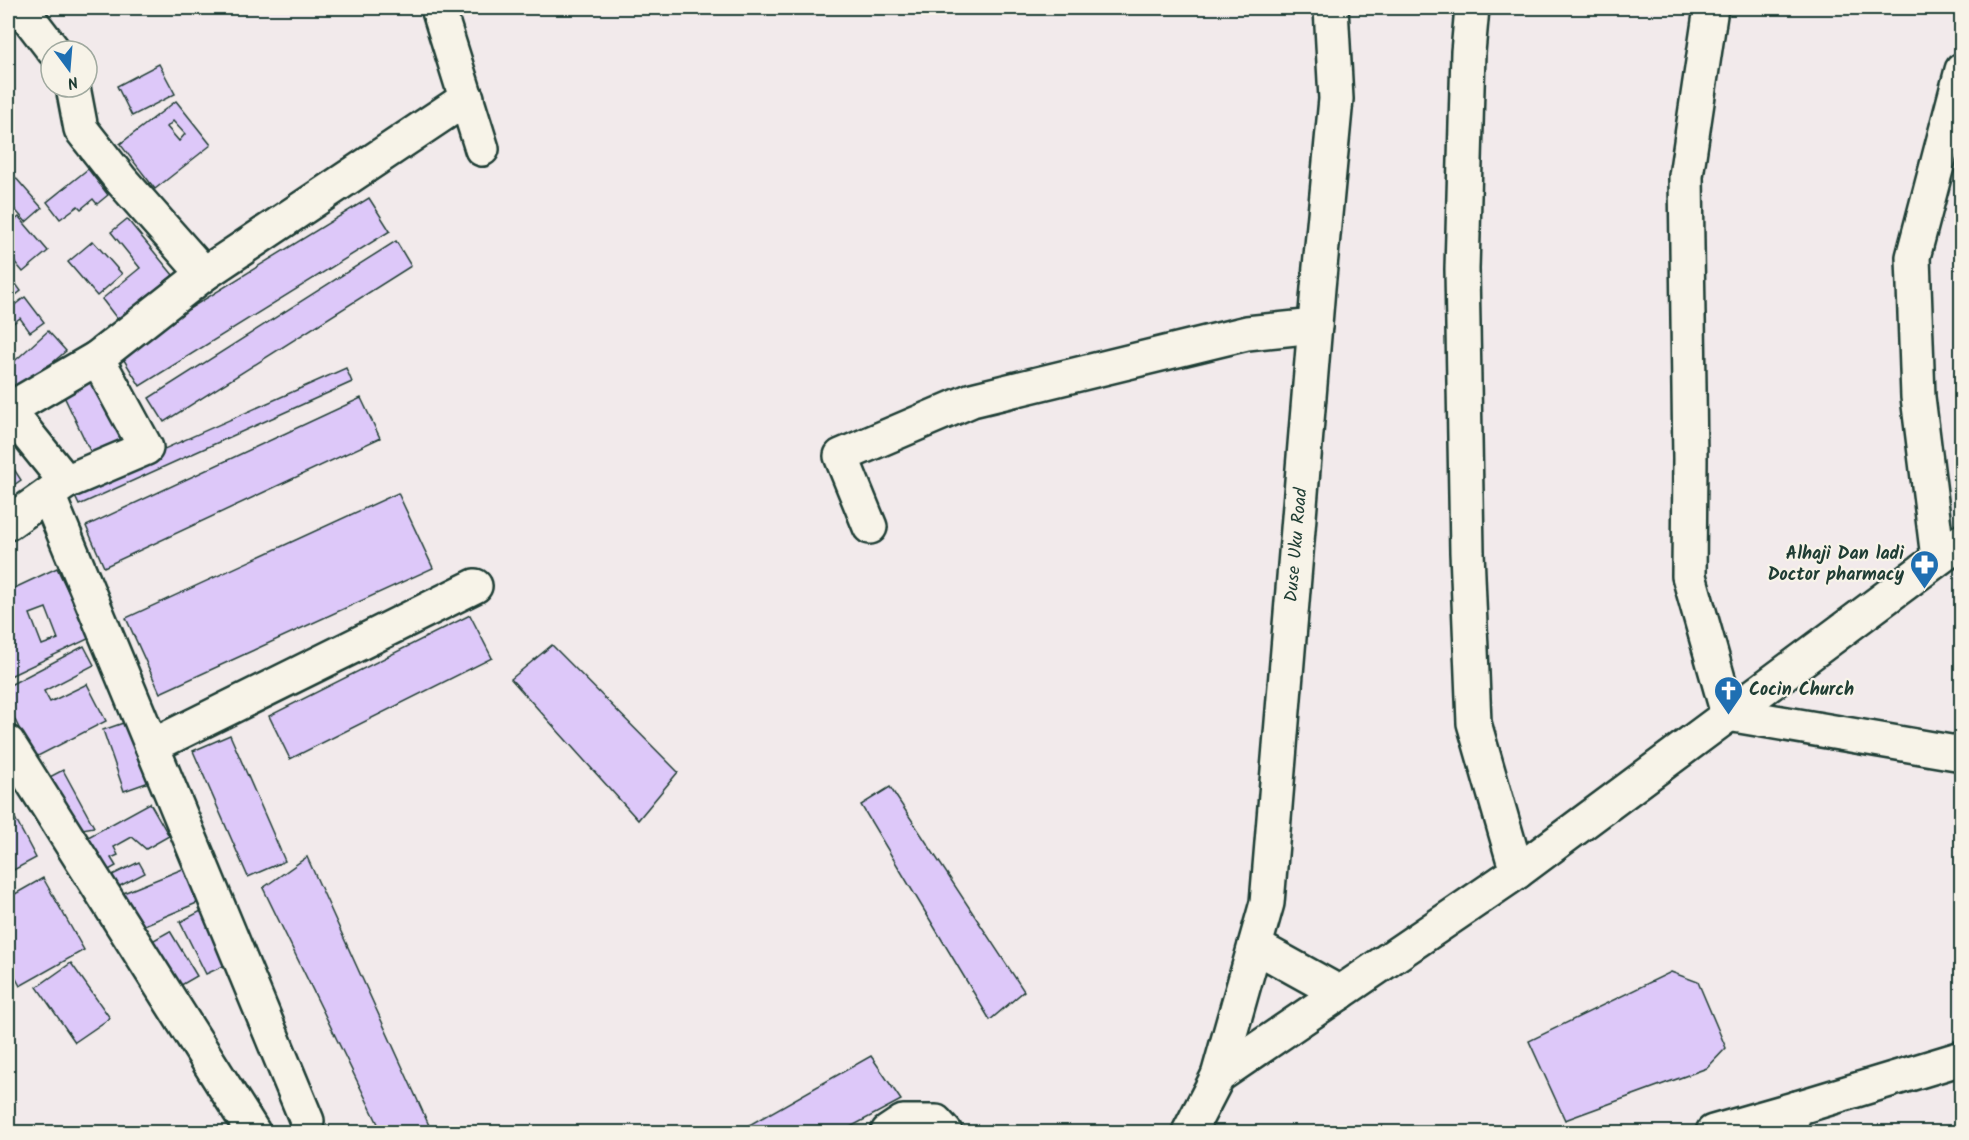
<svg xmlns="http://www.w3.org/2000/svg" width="1969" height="1140" font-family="Kalam,sans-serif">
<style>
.building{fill:#ddc8f9;stroke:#1f3d34;stroke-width:1.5;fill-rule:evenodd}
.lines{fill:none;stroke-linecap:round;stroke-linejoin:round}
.minor-casing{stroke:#1f3d34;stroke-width:38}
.minor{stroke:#f7f3e8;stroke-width:33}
.labels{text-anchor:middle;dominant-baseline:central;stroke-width:4.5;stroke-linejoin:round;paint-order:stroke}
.street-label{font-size:18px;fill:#1f3d34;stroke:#f7f3e8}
.poi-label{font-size:18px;font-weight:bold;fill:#1f3d34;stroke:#f7f3e8;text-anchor:end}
</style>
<rect width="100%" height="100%" fill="#f2eaeb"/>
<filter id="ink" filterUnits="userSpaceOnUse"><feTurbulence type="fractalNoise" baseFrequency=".0167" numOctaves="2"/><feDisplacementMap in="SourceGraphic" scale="12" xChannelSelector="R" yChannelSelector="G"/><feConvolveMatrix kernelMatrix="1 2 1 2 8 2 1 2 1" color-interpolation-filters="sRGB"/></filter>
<g filter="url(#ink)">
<g class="building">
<polygon points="159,64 175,94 132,116 117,86"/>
<path d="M176,101l35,44 -56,44 -35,-45zM173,121l12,13 -6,7 -12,-14z"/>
<polygon points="8,169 42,208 26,222 10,204 8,206"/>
<polygon points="88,169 108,195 97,204 93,199 81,209 78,206 60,219 47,202"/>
<polygon points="369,198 390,231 140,386 119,352"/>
<polygon points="19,217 48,251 23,272 8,254 8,226"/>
<polygon points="127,219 173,275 118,320 102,299 140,268 111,232"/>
<polygon points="93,241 122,274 97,296 68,262"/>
<polygon points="396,241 411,266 164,422 149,398"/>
<polygon points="8,273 21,291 8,301"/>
<polygon points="25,297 44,322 30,332 20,318 8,327 8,310"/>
<polygon points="48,331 66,351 13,397 8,390 8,367"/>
<polygon points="346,368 352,382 79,505 72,490"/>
<polygon points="95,376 126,438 92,455 62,392"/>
<polygon points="361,398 380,438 104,567 86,526"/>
<polygon points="8,460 21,480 8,489"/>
<polygon points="398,493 433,568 160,693 126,618"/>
<path d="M57,568l33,70 -82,39v-86zM46,608l12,31 -16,6 -12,-31z"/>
<polygon points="470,615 492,658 290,759 269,716"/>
<polygon points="552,645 678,772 638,820 511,679"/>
<polygon points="84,646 94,665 44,691 50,702 87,684 106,721 34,758 8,706 8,686"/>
<polygon points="129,721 149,782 124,791 103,730"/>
<polygon points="230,735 285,861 248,877 193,751"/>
<polygon points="63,770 94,827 71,831 44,780"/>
<polygon points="890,787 1024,991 990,1020 861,805"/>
<polygon points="150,803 169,836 146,849 132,837 114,847 118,855 111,858 116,866 98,876 79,842"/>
<polygon points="8,805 36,858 8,873"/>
<polygon points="307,857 432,1132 382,1132 263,888"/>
<polygon points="139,862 145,873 114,889 108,877"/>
<polygon points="190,866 204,900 130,931 116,896"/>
<polygon points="43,878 84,950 20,986 8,964 8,898"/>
<polygon points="201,911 228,964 206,974 180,922"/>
<polygon points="170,931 197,976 171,991 145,945"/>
<polygon points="71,963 110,1018 75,1042 37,987"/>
<polygon points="1671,972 1698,982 1726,1048 1707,1068 1565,1120 1529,1041"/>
<polygon points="871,1056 901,1100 841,1132 737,1132"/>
</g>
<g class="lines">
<defs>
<g id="minor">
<polyline points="21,8 54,51"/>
<polyline points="438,8 482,149"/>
<polyline points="1472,8 1468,52 1462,269 1467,552 1474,723 1517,872"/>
<polyline points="1711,8 1686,176 1690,459 1689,576 1728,714 1962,754"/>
<polyline points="73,87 81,129 121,180 204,274"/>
<polyline points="66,482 146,448 97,358"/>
<polyline points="48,495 307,1121"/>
<polyline points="8,523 66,482 8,410 97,358 204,274 467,98"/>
<polyline points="870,527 841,456 972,400 1247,333 1315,326"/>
<polyline points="1938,558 1918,397 1913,257 1962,70"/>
<polyline points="8,743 253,1132"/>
<polyline points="152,746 475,586"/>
<polyline points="1255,946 1340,993"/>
<polyline points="1218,1076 1267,903 1318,288 1336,99 1331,8"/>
<polyline points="888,1132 903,1122 936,1122 945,1132"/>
<polyline points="1189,1132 1218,1076 1517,872 1962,541"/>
<polyline points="1713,1132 1797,1108"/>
<polyline points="1788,1132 1787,1130 1797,1108 1962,1058"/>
</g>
</defs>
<use href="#minor" class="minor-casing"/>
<use href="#minor" class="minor"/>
</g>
</g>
<defs>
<symbol id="pharmacy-pin" viewBox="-11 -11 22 30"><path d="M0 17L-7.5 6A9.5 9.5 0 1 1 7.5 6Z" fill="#1f6fb2" stroke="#f7f3e8"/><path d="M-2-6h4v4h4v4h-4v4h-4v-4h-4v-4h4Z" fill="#fff"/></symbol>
<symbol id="church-pin" viewBox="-11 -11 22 30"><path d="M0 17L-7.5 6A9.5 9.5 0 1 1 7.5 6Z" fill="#1f6fb2" stroke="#f7f3e8"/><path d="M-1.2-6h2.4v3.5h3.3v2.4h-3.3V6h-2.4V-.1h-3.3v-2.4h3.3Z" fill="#fff"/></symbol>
</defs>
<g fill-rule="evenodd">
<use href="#pharmacy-pin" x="1908" y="548" width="33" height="45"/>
<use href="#church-pin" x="1712" y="674" width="33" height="45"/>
</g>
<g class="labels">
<g class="street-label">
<text transform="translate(1297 545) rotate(-85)">Duse Uku Road</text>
</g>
<g class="poi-label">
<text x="1904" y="554">Alhaji Dan ladi<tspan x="1904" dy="21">Doctor pharmacy</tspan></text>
<text x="1749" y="690" text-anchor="start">Cocin Church</text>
</g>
</g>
<rect width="1969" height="1140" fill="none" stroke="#f7f3e8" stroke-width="30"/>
<rect x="15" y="15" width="1939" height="1110" fill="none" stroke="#1f3d34" stroke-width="2" filter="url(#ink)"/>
<g transform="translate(69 69) rotate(164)"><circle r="28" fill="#f7f3e8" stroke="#a1aaa0" stroke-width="1.5"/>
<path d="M0-4.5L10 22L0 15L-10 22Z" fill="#1f6fb2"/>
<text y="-9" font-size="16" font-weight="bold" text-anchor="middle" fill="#1f3d34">N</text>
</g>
</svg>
